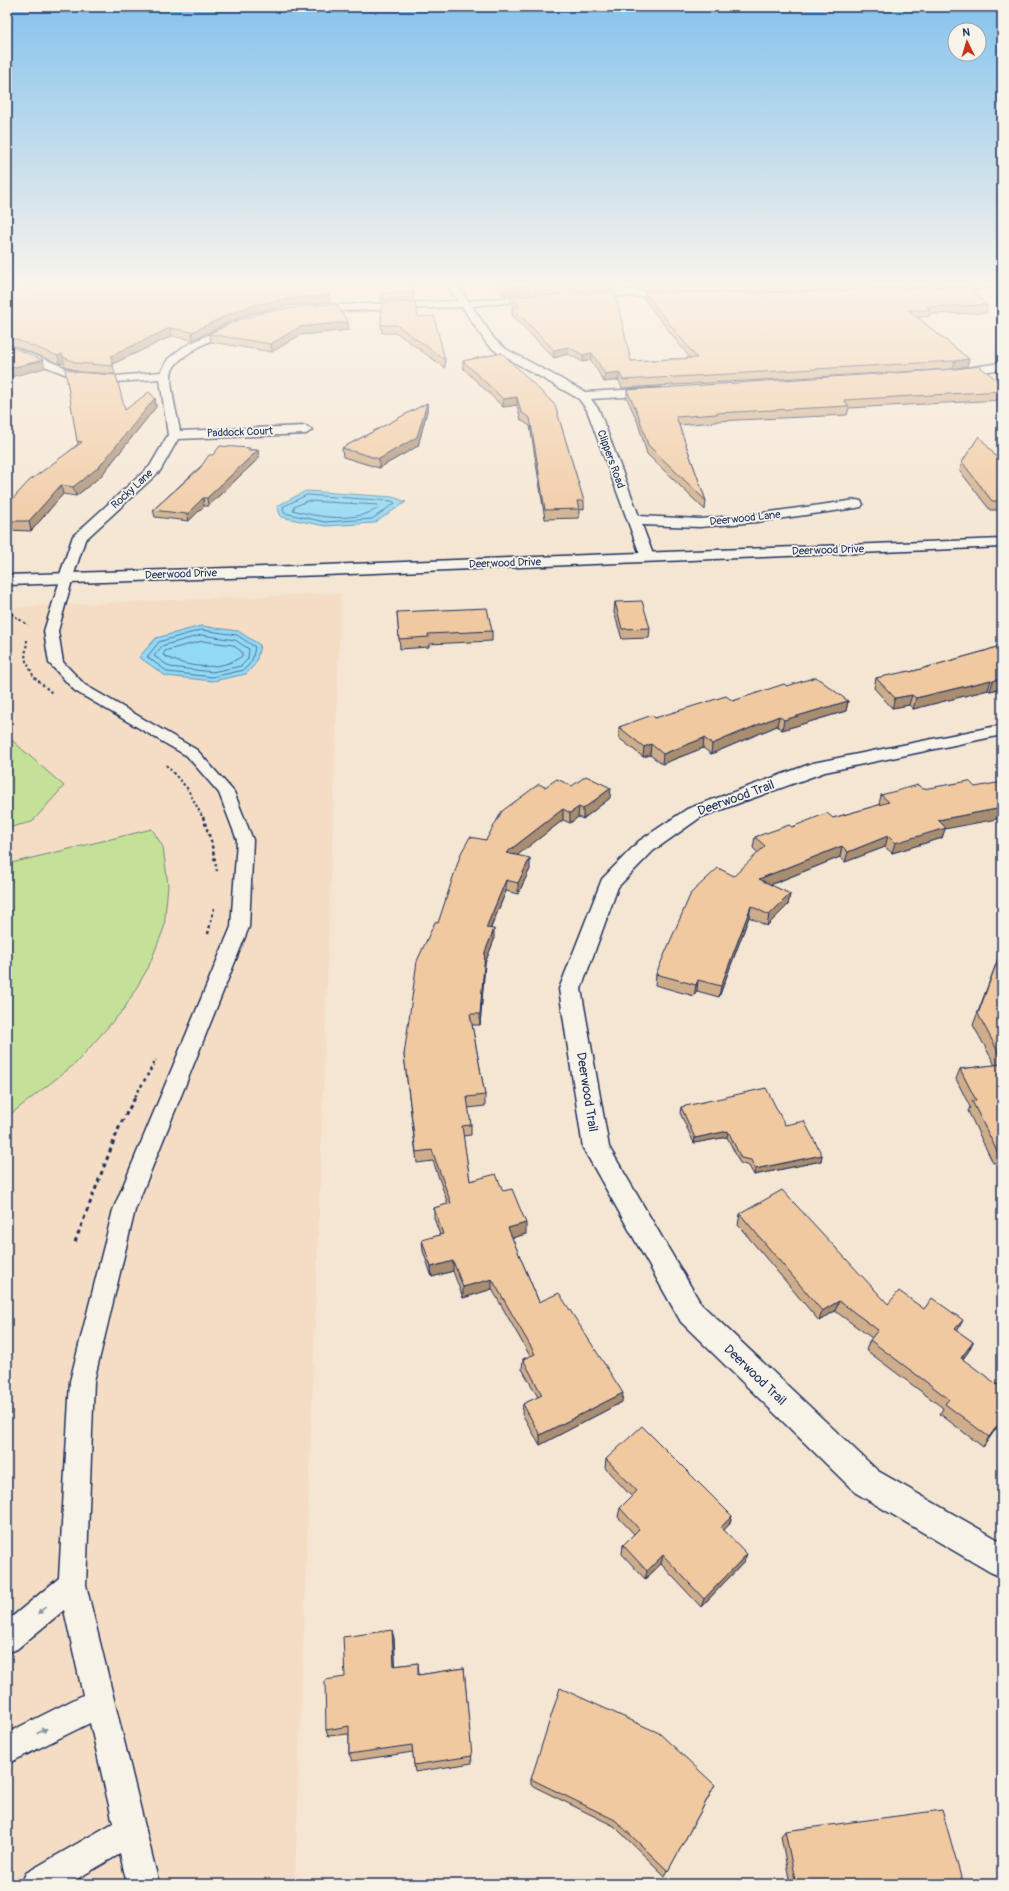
<svg xmlns="http://www.w3.org/2000/svg" width="1009" height="1891" font-family="Pangolin,sans-serif">
<style>
.built{fill:#f4ddc4}
.green{fill:#c5e198;stroke:#70887b}
.water{fill:#92d9f4;stroke:#6295b8}
.lines{fill:none;stroke-linecap:round;stroke-linejoin:round}
.shore{stroke:#4b739a;stroke-width:1}
.lane-casing{stroke:#1b2f5e;stroke-width:3}
.street-casing{stroke:#1b2f5e;stroke-width:3}
.secondary-casing{stroke:#1b2f5e;stroke-width:3}
.path-far2{stroke:#1b2f5e;stroke-width:2;stroke-dasharray:2.5 2.5;stroke-linecap:butt}
.path-far1{stroke:#1b2f5e;stroke-width:2.5;stroke-dasharray:3 3;stroke-linecap:butt}
.path{stroke:#1b2f5e;stroke-width:3;stroke-dasharray:4 4;stroke-linecap:butt}
.lane{fill:#f7f3e8;fill-rule:evenodd}
.street{fill:#f7f3e8;fill-rule:evenodd}
.secondary{fill:#f7f3e8;fill-rule:evenodd}
.wall{fill:#cfad8a;stroke:#1b2f5e}
.shaded-wall{fill:#a98d71;stroke:#1b2f5e}
.building{fill:#f1c9a1;stroke:#1b2f5e}
.oneway{fill:#8991a3}
.labels{text-anchor:middle;dominant-baseline:central;stroke-width:3.5;stroke-linejoin:round;paint-order:stroke}
.far-street-label{font-size:11px;fill:#1b2f5e;stroke:#f7f3e8}
.street-label{font-size:13px;fill:#1b2f5e;stroke:#f7f3e8}
</style>
<rect width="100%" height="100%" fill="#f5e6d3"/>
<filter id="ink" filterUnits="userSpaceOnUse"><feTurbulence type="fractalNoise" baseFrequency=".025" numOctaves="2"/><feDisplacementMap in="SourceGraphic" scale="8" xChannelSelector="R" yChannelSelector="G"/><feConvolveMatrix kernelMatrix="1 2 1 2 8 2 1 2 1" color-interpolation-filters="sRGB"/></filter>
<g filter="url(#ink)">
<polygon class="built" points="341,593 295,1884 7,1884 7,607"/>
<g class="green">
<polygon points="7,736 64,786 32,822 7,828"/>
<polygon points="152,829 163,847 168,885 164,928 148,968 124,1009 75,1064 7,1117 7,864"/>
</g>
<g class="water">
<polygon points="306,491 393,497 406,502 374,523 325,526 281,517 277,506"/>
<polygon points="201,626 238,631 260,645 256,663 246,674 213,681 166,676 139,657 156,638"/>
</g>
<g class="lines">
<g class="shore">
<polygon points="307,495 392,501 395,503 372,519 325,522 284,513 283,507"/>
<path d="M308,501l70,4 2,2c-23,16 -61,11 -87,3l1,-3z"/>
<polygon points="202,630 237,635 255,647 252,661 244,670 212,677 168,672 147,657 159,642"/>
<polygon points="202,635 235,640 249,649 248,659 241,666 212,672 170,667 154,656 162,646"/>
<path d="M203,641l30,4 9,7v4c-21,16 -57,12 -79,-1l2,-4z"/>
</g>
<defs>
<polygon id="lane" points="67,573 73,577 58,631 63,662 85,685 197,750 234,792 253,840 249,927 135,1210 94,1381 86,1585 159,1884 127,1884 120,1854 68,1884 21,1884 26,1873 113,1823 90,1723 7,1764 7,1733 83,1695 64,1610 17,1649 7,1653 7,1621 59,1578 70,1381 113,1210 231,927 237,840 219,793 187,756 75,691 49,663 44,631 61,577"/>
<g id="street">
<polygon points="445,282 455,282 468,301 545,295 546,297 541,300 472,306 495,340 506,349 585,392 661,388 663,391 657,395 591,399 599,410 639,516 700,519 756,514 856,500 861,501 863,504 861,507 856,508 756,522 700,527 642,525 654,557 652,560 642,560 587,410 579,399 498,353 487,344 462,307 308,312 303,309 308,306 458,301"/>
<path d="M983,282h10l-3,4c-11,3 -47,14 -56,5l5,-3 26,-1z"/>
<polygon points="585,291 673,291 678,294 673,297 581,296 580,294 581,292"/>
<path d="M237,321l4,1 1,2 -1,2c-17,9 -70,29 -70,50 0,18 6,38 9,55l126,-5 6,4 -6,4 -128,5 -18,32 -75,69 -13,40h-10l-3,-3 14,-41 77,-70 18,-31 -8,-56 -44,3 -39,-3 -70,-28v-7l72,29 37,3 45,-4 7,-13 15,-12z"/>
<polygon points="1002,360 1002,369 997,370 953,376 947,373 953,370 994,364"/>
<polygon points="1002,725 1002,735 825,772 701,817 653,851 618,887 581,989 609,1147 701,1304 878,1471 1002,1542 1002,1577 990,1572 856,1493 681,1322 583,1148 559,989 602,879 639,841 687,809 813,763"/>
</g>
<polygon id="secondary" points="1002,539 1002,547 325,575 7,585 7,575 325,565"/>
</defs>
<use href="#lane" class="lane-casing"/>
<use href="#street" class="street-casing"/>
<use href="#secondary" class="secondary-casing"/>
<g class="path-far2">
<polyline points="7,611 28,625"/>
<polyline points="27,640 25,659 34,677 52,693"/>
<polyline points="166,765 187,788 203,818"/>
</g>
<g class="path-far1">
<polyline points="203,817 211,841 217,871"/>
<polyline points="208,934 214,908"/>
<polyline points="135,1097 156,1060"/>
</g>
<polyline class="path" points="75,1242 120,1125 136,1096"/>
<use href="#lane" class="lane"/>
<use href="#street" class="street"/>
<use href="#secondary" class="secondary"/>
</g>
<g class="wall">
<polygon points="491,282 612,282 612,290 529,292 503,295"/>
<polygon points="630,282 958,282 957,286 759,292 637,290"/>
<polygon points="644,292 987,305 986,313 929,314 928,317 917,317 969,359 967,366 953,369 622,388 619,380 604,382 591,360 583,362 568,354 554,358 512,315 512,307 514,307 511,303 511,296 631,361 690,358 644,299"/>
<rect x="381" y="293" width="33" height="7"/>
<polygon points="7,297 330,302 287,306 254,313 231,321 193,340 172,336 113,364 115,374 79,372 65,366 64,362 60,364 7,343"/>
<polygon points="418,317 445,360 445,368 397,333 382,333 381,325"/>
<polygon points="349,330 300,335 272,352 211,342 209,334"/>
<polygon points="502,353 584,501 584,509 579,510 579,518 545,519 530,426 521,420 517,405 503,407 463,368 463,361"/>
<polygon points="65,368 125,410 155,398 156,407 101,476 76,496 63,494 31,531 7,530 7,505 78,444"/>
<polygon points="1002,384 1002,400 849,408 847,415 716,421 716,422 679,425 706,501 705,510 647,454 638,423 627,398 627,390"/>
<polygon points="427,403 427,411 418,446 379,468 343,457 342,448"/>
<polygon points="250,450 258,450 259,458 208,506 204,506 189,521 155,517 153,510 213,455"/>
<polygon points="962,462 1002,464 1002,510 990,510 960,471"/>
<polygon points="615,602 650,628 649,638 622,639 614,612"/>
<polygon points="397,612 492,631 492,641 429,644 429,647 400,649"/>
<polygon points="1002,645 1002,688 990,691 988,690 913,709 909,705 892,708 874,688 876,678 910,672 985,651"/>
<polygon points="787,686 848,701 846,711 782,730 777,726 711,754 703,748 662,764 650,755 643,757 619,738 619,727 655,718 733,701"/>
<polygon points="572,786 610,798 583,819 578,817 570,823 563,820 517,855 530,869 518,894 506,891 491,928 494,940 485,963 480,1025 472,1025 485,1095 485,1106 468,1108 471,1125 471,1135 463,1136 470,1181 503,1191 526,1234 512,1238 539,1302 622,1402 540,1445 522,1414 523,1404 538,1397 522,1369 523,1359 530,1356 492,1289 463,1298 453,1271 432,1277 423,1251 422,1240 440,1235 434,1218 434,1208 448,1204 433,1161 417,1163 404,1055 438,923 486,840 545,787"/>
<polygon points="881,795 945,829 942,838 892,853 885,847 845,862 840,857 770,885 790,894 788,905 767,926 749,917 719,997 697,991 694,996 655,985 656,974 758,853 753,848 755,837 792,827 833,818 879,805"/>
<polygon points="1002,948 1002,1162 993,1163 968,1111 970,1107 956,1079 960,1069 995,1065 973,1025"/>
<polygon points="681,1107 785,1125 822,1155 821,1161 754,1175 749,1166 740,1163 727,1137 694,1143 680,1113"/>
<polygon points="740,1214 888,1304 924,1309 958,1330 957,1331 973,1342 968,1352 963,1359 1002,1420 983,1447 940,1414 943,1408 866,1350 870,1340 872,1338 835,1311 819,1321 738,1225"/>
<polygon points="606,1459 732,1516 729,1525 724,1530 744,1562 701,1607 661,1564 645,1579 622,1554 623,1545 634,1534 618,1517 620,1508 632,1497 605,1468"/>
<polygon points="394,1638 395,1666 418,1663 419,1675 464,1668 472,1763 415,1772 414,1765 413,1752 352,1761 349,1754 349,1734 328,1736 326,1730 345,1677"/>
<polygon points="531,1779 712,1791 665,1876 614,1826 531,1785"/>
<polygon points="785,1831 963,1884 790,1884 781,1836"/>
</g>
<g class="shaded-wall">
<polygon points="529,285 529,292 503,295 503,288"/>
<polygon points="329,295 330,302 287,306 254,313 231,321 193,340 192,332 230,314 253,305 286,299"/>
<polygon points="348,322 349,330 300,335 272,352 271,344 299,327"/>
<polygon points="170,328 172,336 112,364 111,356"/>
<polygon points="568,347 568,354 554,358 554,350"/>
<polygon points="592,353 591,360 583,362 583,355"/>
<polygon points="62,354 64,362 60,364 58,356"/>
<polygon points="969,359 967,366 953,369 955,361"/>
<polygon points="43,360 45,368 7,378 7,369"/>
<polygon points="619,372 619,380 604,382 605,374"/>
<polygon points="517,397 517,405 503,407 503,399"/>
<polygon points="155,398 156,407 101,476 76,496 73,487"/>
<polygon points="427,403 427,411 418,446 379,468 379,459"/>
<polygon points="258,450 259,458 208,506 207,498"/>
<polygon points="61,485 63,494 31,531 29,521"/>
<polygon points="203,498 204,506 189,521 187,514"/>
<polygon points="1002,678 1002,688 990,691 993,681"/>
<polygon points="991,680 988,690 913,709 916,698"/>
<polygon points="912,695 909,705 892,708 895,698"/>
<polygon points="848,701 846,711 782,730 784,720"/>
<polygon points="779,716 777,726 711,754 712,744"/>
<polygon points="704,738 703,748 662,764 663,754"/>
<polygon points="651,744 650,755 643,757 644,747"/>
<polygon points="611,788 610,798 583,819 583,809"/>
<polygon points="579,807 578,817 570,823 570,813"/>
<polygon points="1002,808 1002,818 945,829 942,838 892,853 895,843 938,820"/>
<polygon points="563,809 563,820 506,864 506,853"/>
<polygon points="888,836 885,847 845,862 848,852"/>
<polygon points="842,846 840,857 757,890 759,879"/>
<polygon points="530,858 530,869 518,894 518,883"/>
<polygon points="506,880 506,891 486,939 486,928"/>
<polygon points="790,894 788,905 767,926 769,915"/>
<polygon points="751,906 749,917 719,997 721,986"/>
<polygon points="494,929 494,940 485,963 480,1025 480,1014 485,952"/>
<polygon points="698,980 697,991 694,996 696,985"/>
<polygon points="728,1131 727,1137 694,1143 695,1138"/>
<polygon points="822,1155 821,1161 754,1175 755,1169"/>
<polygon points="526,1223 526,1234 508,1239 508,1228"/>
<polygon points="453,1261 453,1271 432,1277 431,1267"/>
<polygon points="492,1279 492,1289 463,1298 463,1287"/>
<polygon points="839,1301 835,1311 819,1321 822,1311"/>
<polygon points="963,1320 958,1330 950,1339 955,1329"/>
<polygon points="973,1342 968,1352 956,1368 961,1358"/>
<polygon points="623,1393 622,1402 540,1445 540,1435"/>
<polygon points="1002,1419 1002,1420 983,1447 989,1437"/>
<polygon points="732,1516 729,1525 718,1536 721,1527"/>
<polygon points="747,1554 744,1562 701,1607 704,1599"/>
<polygon points="663,1555 661,1564 645,1579 647,1571"/>
<polygon points="392,1630 394,1638 396,1673 394,1666"/>
</g>
<g class="building">
<polygon points="41,282 320,282 329,295 286,299 253,305 230,314 192,332 170,328 111,356 113,366 77,363 63,357 62,354 58,356 7,336 7,297"/>
<polygon points="381,282 412,282 414,293 381,293"/>
<polygon points="497,282 612,282 612,283 529,285 503,288"/>
<polygon points="636,282 848,282 760,284 637,283"/>
<polygon points="968,287 987,305 927,307 930,310 908,310 969,359 955,361 623,380 619,372 605,374 592,353 583,355 568,347 554,350 512,307 520,307 511,296 615,292 631,361 697,358 644,292 760,293"/>
<polygon points="415,302 418,317 434,316 445,360 397,325 381,325 381,303"/>
<polygon points="336,304 348,322 299,327 271,344 209,334 233,322 265,312 313,305"/>
<polygon points="7,345 43,360 7,369"/>
<polygon points="502,353 555,405 584,501 577,501 579,509 545,510 530,418 521,412 517,397 503,399 463,361"/>
<polygon points="979,366 1002,384 1002,391 844,400 849,406 716,413 717,414 676,417 706,501 648,445 638,414 627,390 955,369"/>
<polygon points="65,368 75,372 116,375 125,410 149,392 155,398 99,467 73,487 61,485 29,521 7,521 7,505 29,481 82,442 77,441"/>
<polygon points="427,403 417,437 379,459 342,448"/>
<polygon points="979,436 1002,464 1002,501 992,501 962,462"/>
<polygon points="220,446 250,448 248,450 258,450 207,498 203,498 187,514 153,510 200,468 209,455 213,455"/>
<polygon points="642,601 650,628 622,629 615,602"/>
<polygon points="487,608 492,631 428,634 429,637 399,639 397,612"/>
<polygon points="1002,645 1002,678 993,681 991,680 916,698 912,695 895,698 876,678 909,671 910,672 985,651"/>
<polygon points="816,677 848,701 784,720 779,716 712,744 704,738 663,754 651,744 644,747 619,727 652,715 655,718 726,696 733,701 784,684 787,686"/>
<polygon points="586,776 611,788 583,809 579,807 570,813 563,809 506,853 530,858 518,883 506,880 486,928 494,929 485,952 480,1014 470,1014 485,1095 467,1097 471,1125 462,1126 470,1181 496,1174 503,1191 512,1189 526,1223 508,1228 539,1302 559,1293 623,1393 540,1435 523,1404 542,1395 523,1359 535,1354 492,1279 463,1287 453,1261 431,1267 422,1240 443,1234 434,1208 451,1203 432,1150 416,1152 404,1055 417,961 435,922 438,923 461,853 470,837 486,840 502,811 539,784 545,787 557,779 572,786"/>
<polygon points="969,781 975,787 1002,782 1002,808 938,820 946,828 895,843 888,836 848,852 842,846 759,879 790,894 769,915 751,906 721,986 698,980 696,985 656,974 691,893 718,868 734,876 765,846 755,837 789,825 792,827 827,813 833,818 889,802 881,795 918,785 923,789"/>
<polygon points="1002,948 1002,1059 978,1014"/>
<polygon points="1002,1064 1002,1152 998,1153 972,1101 976,1100 960,1069"/>
<polygon points="766,1088 785,1125 804,1121 822,1155 755,1169 751,1160 741,1158 728,1131 695,1138 681,1107"/>
<polygon points="782,1190 888,1304 899,1291 924,1309 932,1298 963,1320 955,1329 973,1342 961,1358 1002,1388 1002,1419 989,1437 945,1404 949,1399 870,1340 878,1330 839,1301 822,1311 740,1214"/>
<polygon points="642,1426 732,1516 721,1527 747,1554 704,1599 663,1555 647,1571 623,1545 639,1529 620,1508 637,1491 606,1459"/>
<polygon points="392,1630 394,1666 418,1663 418,1675 464,1668 472,1756 414,1765 412,1745 349,1754 349,1726 326,1730 325,1680 345,1677 343,1637"/>
<polygon points="560,1688 659,1733 715,1785 668,1871 615,1820 531,1779"/>
<polygon points="942,1810 963,1884 796,1884 785,1831"/>
</g>
<defs><path id="oneway-solid" d="M-6-.8H1V-3.2L6.5 0L1 3.2V.8H-6Z"/></defs>
<g class="oneway">
<use href="#oneway-solid" transform="translate(42 1610) rotate(140)"/>
<use href="#oneway-solid" transform="translate(42 1731) rotate(-27)"/>
</g>
</g>
<linearGradient id="sky" x2="0" y2="1"><stop stop-color="#85c3ed"/><stop offset="0.52" stop-color="#faf4eb"/><stop offset="1" stop-color="#faf4eb" stop-opacity="0"/></linearGradient>
<rect width="1009" height="546" fill="url(#sky)"/>
<g class="labels">
<g class="far-street-label">
<text transform="translate(240 432) rotate(-2)">Paddock Court</text>
<text transform="translate(611 459) rotate(70)">Clippers Road</text>
<text transform="translate(132 489) rotate(-43)">Rocky Lane</text>
<text transform="translate(745 518) rotate(-6)">Deerwood Lane</text>
<text transform="translate(828 550) rotate(-2)">Deerwood Drive</text>
<text transform="translate(505 563) rotate(-2)">Deerwood Drive</text>
<text transform="translate(181 574) rotate(-2)">Deerwood Drive</text>
</g>
<g class="street-label">
<text transform="translate(736 798) rotate(-20)">Deerwood Trail</text>
<text transform="translate(587 1092) rotate(81)">Deerwood Trail</text>
<text transform="translate(755 1375) rotate(44)">Deerwood Trail</text>
</g>
</g>
<rect width="1009" height="1891" fill="none" stroke="#f7f3e8" stroke-width="24"/>
<rect x="12" y="12" width="985" height="1867" fill="none" stroke="#1b2f5e" stroke-width="1.5" filter="url(#ink)"/>
<g transform="translate(967 42) rotate(355)"><circle r="19" fill="#f7f3e8" stroke="#9fa5b1"/>
<path d="M0-3L7 15L0 10L-7 15Z" fill="#c8321e"/>
<text y="-6" font-size="11" font-weight="bold" text-anchor="middle" fill="#1b2f5e">N</text>
</g>
</svg>
